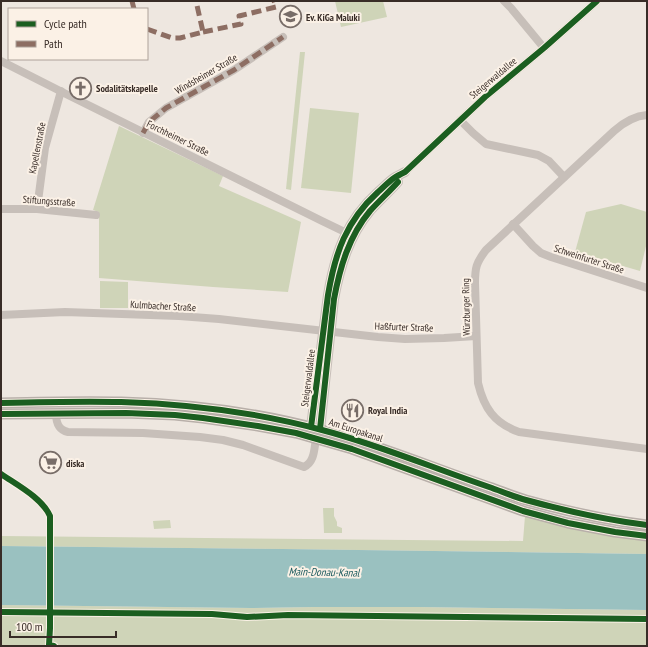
<svg xmlns="http://www.w3.org/2000/svg" width="648" height="647" font-family="'PT Sans Narrow',sans-serif">
<style>
.green{fill:#cfd4b8}
.water{fill:#9ac1c0}
.pier{fill:#eee7e0}
.lines{fill:none;stroke-linecap:round;stroke-linejoin:round}
.minor{stroke:#c7bfb9;stroke-width:8}
.tertiary{stroke:#c7bfb9;stroke-width:10}
.secondary{stroke:#b8afa9;stroke-width:11}
.quiet{stroke:#8d6e63;stroke-width:5;stroke-dasharray:10 5;stroke-linecap:butt}
.cycleway-casing{stroke:#fbf1e6;stroke-width:8}
.cycleway{stroke:#1b5e20;stroke-width:6}
.labels{text-anchor:middle;dominant-baseline:central;stroke-width:4;stroke-linejoin:round;paint-order:stroke}
.poi-label{font-size:10px;font-weight:bold;fill:#382c27;stroke:#fbf1e6;text-anchor:start}
.street-label{font-size:10px;fill:#382c27;stroke:#fbf1e6}
.water-label{font-size:11px;font-style:italic;fill:#19595d;stroke:#fbf1e6}
</style>
<rect width="100%" height="100%" fill="#eee7e0"/>
<g class="green">
<polygon points="335,1 383,1 387,17 341,27"/>
<polygon points="300,52 305,52 291,190 286,189"/>
<polygon points="310,108 359,113 351,193 301,188"/>
<polygon points="119,126 223,176 219,186 301,222 288,292 213,287 99,278 99,212 93,210"/>
<polygon points="621,204 647,212 647,242 640,271 575,252 586,212"/>
<polygon points="100,281 128,282 128,308 100,308"/>
<polygon points="323,508 334,508 334,516 337,522 337,526 342,528 342,533 324,533"/>
<polygon points="525,516 605,534 647,524 647,554 283,549 1,546 1,536 523,541"/>
<polygon points="170,520 171,528 154,529 153,521"/>
<polygon points="1,605 251,608 313,607 419,607 647,610 647,646 1,646"/>
</g>
<polygon class="water" points="1,546 283,549 647,554 647,610 419,607 313,607 251,608 1,605"/>
<polygon class="pier" points="47,545 54,545 53,607 47,607"/>
<g class="lines">
<g class="minor">
<polyline points="504,1 511,8 544,48"/>
<polyline points="1,61 70,96 322,221 351,235"/>
<path d="M647,115c-13,1 -24,8 -33,16l-128,119c-10,13 -11,18 -11,33l3,100c6,25 16,40 41,49l128,17"/>
<polyline points="460,120 473,133 486,144 538,155 549,161 564,177"/>
<polyline points="143,133 149,122 166,108 234,70 283,37"/>
<polyline points="405,172 485,97 544,48 597,1"/>
<polyline points="1,209 37,209 96,215"/>
<polyline points="37,209 45,148 61,91"/>
<polyline points="513,224 533,246 541,253 551,257 647,288"/>
<polyline points="1,315 65,312 179,316 219,319 378,337 405,339 444,338 476,336"/>
<path d="M56,413c0,9 2,17 12,19l75,1 57,4 23,3 20,5 61,22c11,-5 10,-19 12,-28"/>
</g>
<g class="tertiary">
<path d="M311,427l17,-132c7,-42 18,-74 50,-103 5,-4 10,-10 16,-14 3,-2 7,-4 11,-6"/>
<path d="M320,429l14,-130c6,-32 15,-63 36,-88 9,-10 19,-19 28,-29"/>
</g>
<g class="secondary">
<path d="M1,403c40,-1 80,-2 120,-1 68,2 135,10 201,28 58,15 113,39 170,58 11,4 23,9 34,12 40,11 80,20 121,25"/>
<polyline points="1,414 126,413 175,415 203,418 258,426 296,433 352,449 523,511 568,523 615,532 647,536"/>
</g>
<g class="quiet">
<polyline points="132,1 134,9"/>
<polyline points="147,29 172,38 180,38 203,32 196,1"/>
<polyline points="203,32 241,24 239,16 276,7 274,1"/>
<polyline points="143,133 149,122 166,108 234,70 283,37"/>
</g>
<defs>
<g id="cycleway">
<path d="M1,403c40,-1 80,-2 120,-1 68,2 135,10 201,28 58,15 113,39 170,58 11,4 23,9 34,12 40,11 80,20 121,25"/>
<polyline points="1,414 126,413 175,415 203,418 258,426 296,433 352,449 523,511 568,523 615,532 647,536"/>
<path d="M311,427l17,-132c7,-42 18,-74 50,-103 5,-4 10,-10 16,-14 3,-2 7,-4 11,-6l80,-75 59,-49 53,-47"/>
<path d="M320,429l14,-130c6,-32 15,-63 36,-88 9,-10 19,-19 28,-29"/>
<path d="M1,474c16,11 41,24 49,42v112l-1,17 5,1"/>
<polyline points="1,612 212,614 247,617 288,615 647,619"/>
</g>
</defs>
<use href="#cycleway" class="cycleway-casing"/>
<use href="#cycleway" class="cycleway"/>
</g>
<defs>
<symbol id="school-ring" viewBox="-11 -11 22 22"><circle r="9.5" fill="#fbf1e6" stroke="#786d68" stroke-width="1.5"/><path d="M0-5L7-2L0 1L-7-2ZM-4 1L0 2.5L4 1V4Q0 6-4 4Z" fill="#786d68"/></symbol>
<symbol id="church-ring" viewBox="-11 -11 22 22"><circle r="9.5" fill="#fbf1e6" stroke="#786d68" stroke-width="1.5"/><path d="M-1.2-6h2.4v3.5h3.3v2.4h-3.3V6h-2.4V-.1h-3.3v-2.4h3.3Z" fill="#786d68"/></symbol>
<symbol id="restaurant-ring" viewBox="-11 -11 22 22"><circle r="9.5" fill="#fbf1e6" stroke="#786d68" stroke-width="1.5"/><path d="M-5-6h1v4h1v-4h1v4h1v-4h1v5L-1.5 .5V6h-2V.5L-5-1ZM5-6V6H3V1.5H1.5Q1.5-4 5-6Z" fill="#786d68"/></symbol>
<symbol id="supermarket-ring" viewBox="-11 -11 22 22"><circle r="9.5" fill="#fbf1e6" stroke="#786d68" stroke-width="1.5"/><path d="M-6-5.5h2.5l.6 2H6L4.5 2H-2.5L-4.4-4H-6ZM-1.5 3.2a1.3 1.3 0 1 0 .1 0ZM3 3.2a1.3 1.3 0 1 0 .1 0Z" fill="#786d68"/></symbol>
</defs>
<g fill-rule="evenodd">
<use href="#school-ring" x="278" y="4" width="25" height="25"/>
<use href="#church-ring" x="68" y="76" width="25" height="25"/>
<use href="#restaurant-ring" x="340" y="398" width="25" height="25"/>
<use href="#supermarket-ring" x="38" y="450" width="25" height="25"/>
</g>
<g class="labels">
<g class="poi-label">
<text x="306" y="17">Ev. KiGa Maluki</text>
<text x="96" y="88">Sodalitätskapelle</text>
<text x="368" y="410">Royal India</text>
<text x="66" y="463">diska</text>
</g>
<g class="street-label">
<text transform="translate(206 74) rotate(-30)">Windsheimer Straße</text>
<text transform="translate(493 78) rotate(-40)">Steigerwaldallee</text>
<text transform="translate(178 138) rotate(26)">Forchheimer Straße</text>
<text transform="translate(37 148) rotate(-79)">Kapellenstraße</text>
<text transform="translate(49 201) rotate(4)">Stiftungsstraße</text>
<text transform="translate(589 259) rotate(18)">Schweinfurter Straße</text>
<text transform="translate(163 306) rotate(3)">Kulmbacher Straße</text>
<text transform="translate(466 307) rotate(-91)">Würzburger Ring</text>
<text transform="translate(404 327) rotate(2)">Haßfurter Straße</text>
<text transform="translate(308 378) rotate(-83)">Steigerwaldallee</text>
<text transform="translate(356 430) rotate(18)">Am Europakanal</text>
</g>
<g class="water-label">
<text transform="translate(324 572) rotate(1)">Main-Donau-Kanal</text>
</g>
</g>
<rect width="648" height="647" fill="none" stroke="#382c27" stroke-width="4"/>
<rect x="8" y="8" width="140" height="52" fill="#fbf1e6" stroke="#ada29a"/>
<rect x="16" y="21" width="20" height="6" fill="#1b5e20" stroke="#ada29a"/>
<text x="44" y="28" font-size="12" fill="#382c27">Cycle path</text>
<rect x="16" y="41" width="20" height="6" fill="#8d6e63" stroke="#ada29a"/>
<text x="44" y="48" font-size="12" fill="#382c27">Path</text>
<path d="M10 631v6h106v-6" fill="none" stroke="#382c27" stroke-width="2"/>
<text x="16" y="631" font-size="12" fill="#382c27" stroke="#fbf1e6" stroke-width="3" paint-order="stroke">100 m</text>
</svg>
